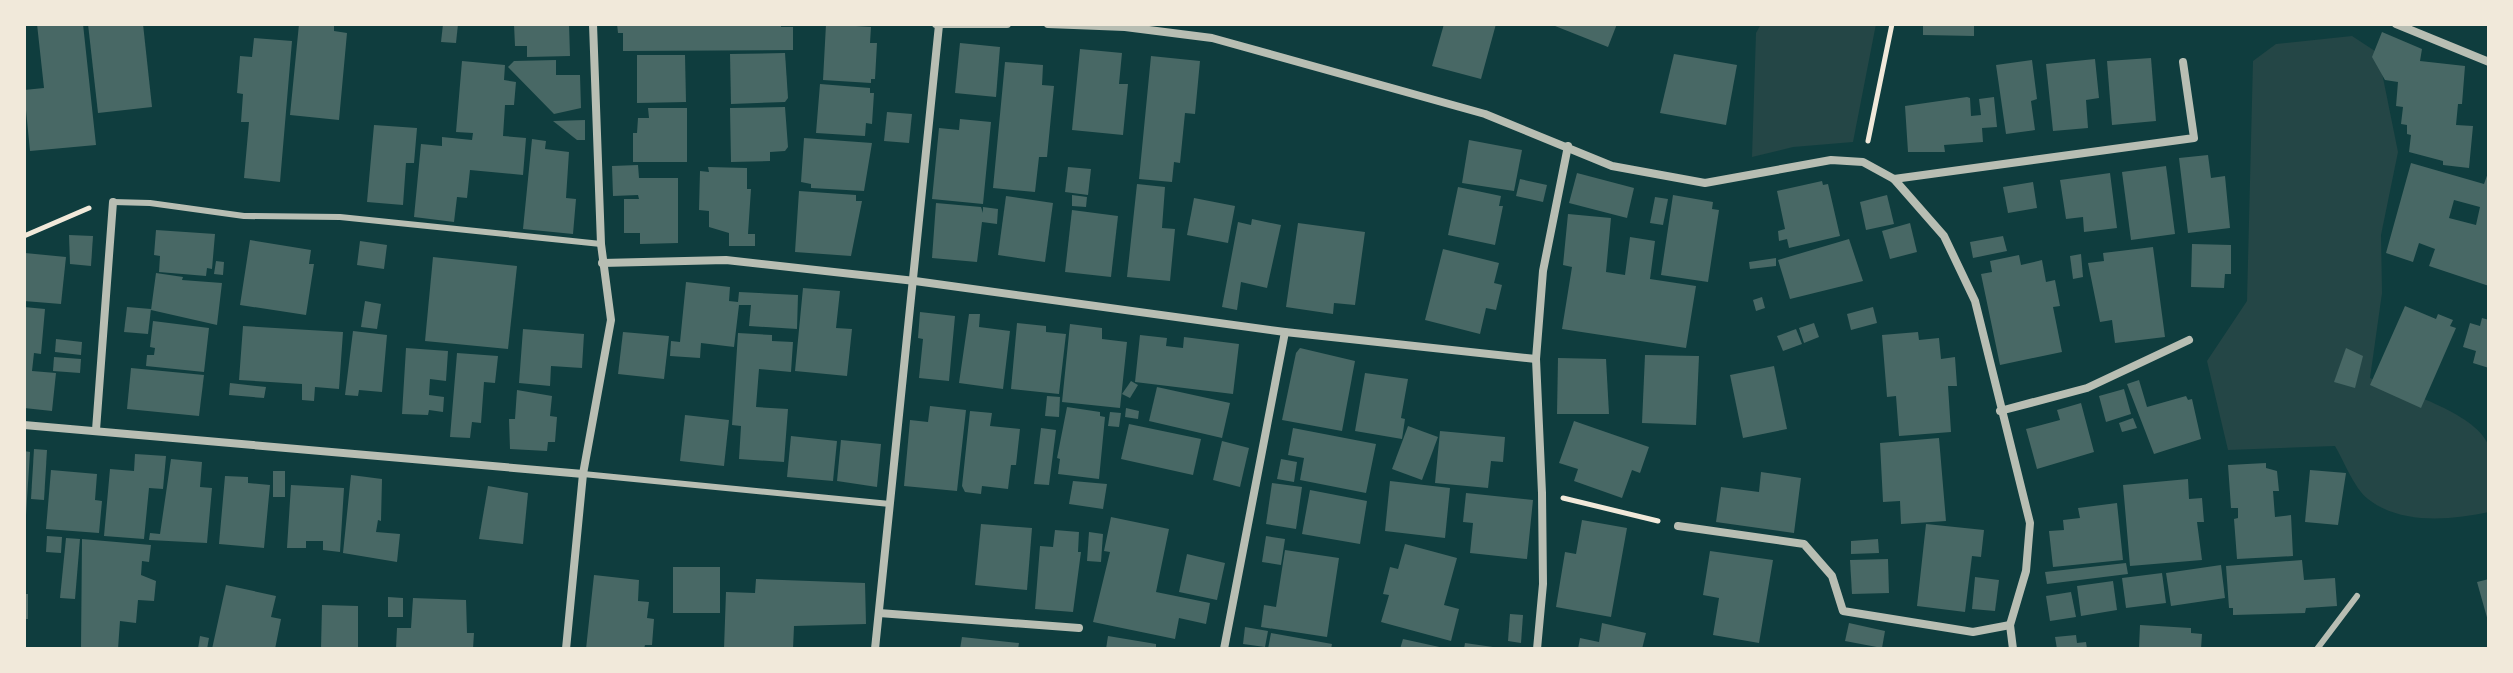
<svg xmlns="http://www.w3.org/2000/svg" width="2513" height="673" font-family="Montserrat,sans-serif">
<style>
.green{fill:#244646}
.building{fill:#486865;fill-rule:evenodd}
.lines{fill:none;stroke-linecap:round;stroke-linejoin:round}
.path{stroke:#f1e9da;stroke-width:5}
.service{stroke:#b8beb3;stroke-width:6}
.minor{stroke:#b8beb3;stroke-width:8}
</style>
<rect width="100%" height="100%" fill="#0f3d3e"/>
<g class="green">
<polygon points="1761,24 1876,24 1853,142 1793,147 1752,157 1756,33"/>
<path d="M2352,36l26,17 20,99 -17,83 1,58 -12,85c31,13 104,34 118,66 6,13 1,53 1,68 -38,8 -88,13 -121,-13 -14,-11 -24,-38 -33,-53l-107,4 -21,-89 40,-60 6,-240 23,-17z"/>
</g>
<g class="building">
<polygon points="37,24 83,24 96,145 30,151 24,90 44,88"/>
<polygon points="88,24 143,24 152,107 98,113"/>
<polygon points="299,24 334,24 334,31 347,33 339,120 290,115"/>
<polygon points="443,24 458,24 456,43 441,42"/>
<polygon points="514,24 569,24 570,56 527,57 527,46 515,46"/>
<polygon points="617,24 781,24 781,27 793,27 793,50 623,51 623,33 618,33"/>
<polygon points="826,24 871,27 870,43 877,43 875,79 871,79 871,83 823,80"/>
<polygon points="1444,24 1496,24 1481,79 1432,66"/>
<polygon points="1550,24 1617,24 1608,47"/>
<polygon points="1923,24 1974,24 1974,36 1923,35"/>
<polygon points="2382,32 2422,49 2420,61 2465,66 2462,104 2458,104 2456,125 2473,126 2469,168 2443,165 2443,161 2409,152 2411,135 2407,134 2407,125 2401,124 2403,107 2396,106 2398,82 2385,80 2372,57"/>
<polygon points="254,38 292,41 280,182 244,178 249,122 241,122 243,94 237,93 240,56 252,57"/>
<polygon points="960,43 1000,47 996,97 955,93"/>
<polygon points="1080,49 1122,53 1119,84 1128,84 1123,135 1072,130"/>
<polygon points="785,53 788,98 785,102 731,104 730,54"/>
<polygon points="1674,54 1737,65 1726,125 1660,113"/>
<polygon points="637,55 685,55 686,102 637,103"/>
<polygon points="1151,56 1200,61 1195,114 1185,113 1180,163 1174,162 1172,182 1139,179"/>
<polygon points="2151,58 2156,121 2112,125 2107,61"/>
<polygon points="2095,59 2099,98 2086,100 2088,128 2053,131 2046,64"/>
<polygon points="556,60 556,75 580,75 581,108 554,114 508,67 514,61"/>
<polygon points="2032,60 2037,99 2031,101 2035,130 2006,134 1996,65"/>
<polygon points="462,61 505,65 504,80 516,82 514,105 505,105 503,136 526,138 523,175 470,170 467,198 457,197 454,222 414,217 421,144 442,146 442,137 472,140 473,133 456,132"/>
<polygon points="1005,62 1043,65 1042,85 1054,86 1047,157 1039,157 1035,192 993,188"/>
<polygon points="820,84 870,88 870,93 874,93 872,124 866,123 865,136 816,133"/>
<polygon points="1967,97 1970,98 1971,116 1981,115 1979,99 1994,97 1997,127 1982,128 1983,142 1944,145 1945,152 1908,152 1905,106"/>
<polygon points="785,107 788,147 785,151 770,152 770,161 731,162 730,108"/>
<polygon points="648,108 687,108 687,162 633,162 633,133 637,133 638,118 649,118"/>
<polygon points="887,112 912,114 909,143 884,141"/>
<polygon points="960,119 991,122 983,204 932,199 939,128 959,130"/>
<polygon points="585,120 585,140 577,140 553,121"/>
<polygon points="374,125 417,128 414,163 406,163 403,205 367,202"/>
<polygon points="804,138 872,143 864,191 811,188 811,184 801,182"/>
<polygon points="532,139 546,141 545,149 569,152 566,198 576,199 573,234 523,229"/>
<polygon points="1469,140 1522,150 1514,191 1462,183"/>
<polygon points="2208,155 2211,178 2225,176 2230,228 2188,233 2179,158"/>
<path d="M2411,163l73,21 5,-14v116l-60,-20 6,-17 -16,-6 -6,19 -27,-9zM2454,200l26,7 -4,18 -27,-7z"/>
<polygon points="638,165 639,178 678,178 678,243 640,244 640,233 624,233 624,199 639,199 638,195 613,196 612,166"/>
<polygon points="2166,166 2175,234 2131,240 2122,172"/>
<polygon points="708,167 747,168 747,189 751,189 748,234 755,234 755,246 729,246 729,233 709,227 709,211 699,210 700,171 709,172"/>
<polygon points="1068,167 1091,169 1088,195 1065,192"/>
<polygon points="1577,173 1634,188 1627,218 1569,203"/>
<polygon points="2110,173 2117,228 2084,232 2083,217 2066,219 2060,180"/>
<polygon points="1520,179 1547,185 1543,202 1516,196"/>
<polygon points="1822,181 1823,185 1828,184 1840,236 1789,248 1787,239 1779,241 1778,231 1785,229 1777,191"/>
<polygon points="2033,182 2037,208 2008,213 2003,187"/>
<polygon points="1137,184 1165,187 1162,228 1175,229 1170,281 1127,277"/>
<polygon points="1458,187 1501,196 1499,206 1503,206 1495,245 1448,235"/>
<polygon points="799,191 856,195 856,201 862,201 851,256 795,252"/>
<polygon points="1072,195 1087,197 1086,207 1072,206"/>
<polygon points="1673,195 1713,202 1712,209 1719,210 1708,282 1661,275"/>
<polygon points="1887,195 1894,224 1866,230 1860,202"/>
<polygon points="1006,196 1053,203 1045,262 998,255"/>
<polygon points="1655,197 1668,199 1663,225 1650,223"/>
<polygon points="1194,198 1235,206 1228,243 1187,235"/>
<polygon points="936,203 981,207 983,213 983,207 998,209 997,224 982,222 977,262 932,258"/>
<polygon points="1072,210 1118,216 1111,277 1065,272"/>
<polygon points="1568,214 1611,218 1606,272 1625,275 1630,237 1655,241 1650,279 1696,286 1686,348 1562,329 1572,267 1563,265"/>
<polygon points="1252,219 1281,225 1267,288 1241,282 1237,310 1222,307 1238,222 1251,225"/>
<polygon points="1298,223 1365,232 1355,305 1334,303 1333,314 1286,307"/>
<polygon points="1910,223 1917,252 1890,259 1882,231"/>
<polygon points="156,230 215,234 212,269 207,268 206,276 159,272 160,256 154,255"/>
<polygon points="69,235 93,236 91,266 70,264"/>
<polygon points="2003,236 2007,251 1973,258 1970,242"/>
<polygon points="1849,239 1863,281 1790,299 1778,260"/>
<polygon points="250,240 311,250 309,264 314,264 306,315 240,305"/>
<polygon points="360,241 387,245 384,269 357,265"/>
<polygon points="2192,244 2231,245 2231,274 2225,274 2224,288 2191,287"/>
<polygon points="2153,247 2165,337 2115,343 2112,320 2100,322 2088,263 2104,261 2103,253"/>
<polygon points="1443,249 1499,263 1494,283 1502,285 1496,310 1486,308 1480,334 1425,320"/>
<polygon points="25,253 66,257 61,304 24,301"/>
<polygon points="2081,254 2083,277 2073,279 2070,256"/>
<polygon points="2019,255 2021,265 2042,260 2046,282 2055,280 2060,306 2053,307 2062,352 2000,365 1981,274 1992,272 1990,261"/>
<polygon points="433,257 517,266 508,349 425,341"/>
<polygon points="1776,258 1776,266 1750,269 1749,262"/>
<polygon points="216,261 224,262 223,275 214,274"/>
<polygon points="156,273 183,277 182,280 222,283 217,325 151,310"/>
<polygon points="686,282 730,287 729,301 738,302 739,292 798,295 797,329 749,326 751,305 739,305 734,347 701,343 700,358 670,356 671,341 680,342"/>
<polygon points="803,288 840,291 836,328 852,329 847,376 795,371"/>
<polygon points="1762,297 1765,308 1756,311 1753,300"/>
<polygon points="365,301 381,304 377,329 361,327"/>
<polygon points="2405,306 2436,319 2438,314 2453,320 2450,326 2456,328 2421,408 2370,385"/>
<polygon points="24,307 45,309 41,354 34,353 32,371 56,373 52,411 24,408"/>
<polygon points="127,307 151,309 148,334 124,332"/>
<polygon points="1873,307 1877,323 1851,330 1847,314"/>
<polygon points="920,312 955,316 949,381 919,378 923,339 918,338"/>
<polygon points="969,314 980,314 979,327 1010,331 1003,389 959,383"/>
<polygon points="2482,318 2489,320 2489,368 2473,363 2476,351 2463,347 2470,323 2480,326"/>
<polygon points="153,321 209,328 204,372 146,366 147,355 154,355 155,348 150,347"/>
<polygon points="1017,323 1046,326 1046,332 1066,334 1059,394 1011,389"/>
<polygon points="1814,323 1819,337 1804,343 1799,328"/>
<polygon points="1070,324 1102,328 1102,339 1127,342 1120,408 1062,402"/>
<polygon points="243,326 343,332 339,389 315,387 314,401 302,400 302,384 239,380"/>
<polygon points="523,329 584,334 582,368 551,366 550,386 519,383"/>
<polygon points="1796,329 1802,344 1783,351 1777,336"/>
<polygon points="353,331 387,335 382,392 359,390 358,396 345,395"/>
<polygon points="623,332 669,336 664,379 618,374"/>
<polygon points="1918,332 1919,340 1939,338 1941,359 1955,357 1957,386 1948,386 1951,432 1899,436 1896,396 1887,397 1882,335"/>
<polygon points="738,333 772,335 772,341 793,342 791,372 759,369 756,407 788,409 784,462 739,459 741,426 732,425"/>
<polygon points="1140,335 1167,338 1166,346 1183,348 1184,337 1239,344 1233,394 1135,382"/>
<polygon points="56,339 82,342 81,355 55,352"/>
<polygon points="406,348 448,351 446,381 430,379 429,395 444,397 443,412 429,410 428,415 402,414"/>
<polygon points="1300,348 1355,361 1342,431 1282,420 1296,353"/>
<polygon points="2346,348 2363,356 2355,388 2334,382"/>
<polygon points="457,353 498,356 495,383 484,382 481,423 472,422 470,438 450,437"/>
<polygon points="1645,355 1699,356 1696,425 1642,423"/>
<polygon points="54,357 81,359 80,373 53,371"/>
<polygon points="1558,358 1606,359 1609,414 1557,414"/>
<polygon points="1774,366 1787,429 1743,438 1730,375"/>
<polygon points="131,368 204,375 199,416 127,409"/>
<polygon points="1365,373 1408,379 1401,418 1405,419 1402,439 1355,431"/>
<polygon points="2139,380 2147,407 2186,396 2188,400 2192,399 2201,439 2154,454 2127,384"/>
<polygon points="1131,381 1138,385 1130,398 1122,394"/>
<polygon points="230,383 266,387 264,398 229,395"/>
<polygon points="1157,387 1230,403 1222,438 1149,421"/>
<polygon points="2124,389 2131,414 2106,422 2099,396"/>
<polygon points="517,390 552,396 550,416 557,417 555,442 548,442 547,451 510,449 509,419 515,419"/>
<polygon points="1047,396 1060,397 1059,417 1045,416"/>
<polygon points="2081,403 2094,452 2037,469 2026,429 2060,420 2057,410"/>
<polygon points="930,406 966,410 957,491 904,486 910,420 928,422"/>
<polygon points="1067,407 1100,412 1100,416 1105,417 1099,479 1058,474 1060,459 1057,458"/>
<polygon points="1126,408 1139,411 1138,419 1125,417"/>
<polygon points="970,411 992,413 990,426 1020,429 1016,465 1011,465 1008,489 982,486 981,494 965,492 962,486"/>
<polygon points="1110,412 1121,413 1119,427 1108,426"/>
<polygon points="685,415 729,420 724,466 680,461"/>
<polygon points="2133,418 2137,428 2122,432 2119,423"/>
<polygon points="1574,421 1649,447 1640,473 1632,470 1622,498 1574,481 1578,469 1559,463"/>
<polygon points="1129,424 1201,439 1193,475 1121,459"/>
<polygon points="1408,426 1438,437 1422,480 1392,469"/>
<polygon points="1041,428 1056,430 1049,485 1034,484"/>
<polygon points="1293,428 1376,444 1366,493 1300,480 1304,458 1288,455"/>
<polygon points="1440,431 1505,437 1503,462 1491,461 1488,488 1435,483"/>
<polygon points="791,436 837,441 833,481 787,477"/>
<polygon points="1939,438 1946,521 1901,524 1900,501 1883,502 1880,443"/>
<polygon points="841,440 881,444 877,487 837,481"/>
<polygon points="1222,441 1249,448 1240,487 1213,480"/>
<polygon points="34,449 47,450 44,500 31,499"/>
<polygon points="24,451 30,452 26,515 24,514"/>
<polygon points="135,454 166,456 163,489 149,488 144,539 104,536 110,469 134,471"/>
<polygon points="171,459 202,462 200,487 212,488 207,543 149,540 150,533 160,534"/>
<polygon points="1281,459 1297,462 1294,482 1277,479"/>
<polygon points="2266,463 2266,468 2277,471 2279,491 2273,491 2275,517 2291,515 2293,556 2237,559 2234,519 2238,518 2238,508 2231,508 2228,465"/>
<polygon points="51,470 97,474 95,500 102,501 99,533 46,529"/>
<polygon points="2310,470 2346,473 2338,525 2305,522"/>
<rect x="273" y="471" width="12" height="26"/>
<polygon points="1761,472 1801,478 1794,533 1716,522 1721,487 1759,492"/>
<polygon points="351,475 382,479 381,521 378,520 376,532 400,534 397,562 343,553"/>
<polygon points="225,476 248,477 248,483 270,485 264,548 219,544"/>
<polygon points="2188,479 2189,499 2202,498 2204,522 2197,522 2202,560 2130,566 2123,485"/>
<polygon points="1073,481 1107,484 1103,509 1069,504"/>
<polygon points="1390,481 1450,488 1445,538 1385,531"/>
<polygon points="1272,483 1302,487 1296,529 1266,524"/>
<polygon points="291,485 344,488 340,552 323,550 323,541 306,541 306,548 287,548"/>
<polygon points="488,486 528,493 523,544 479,539"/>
<polygon points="1310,490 1367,501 1360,544 1302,534"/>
<polygon points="1466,493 1533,500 1527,559 1470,553 1473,523 1463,522"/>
<polygon points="2117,503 2123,560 2053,567 2049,531 2064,530 2063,520 2080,518 2078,508"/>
<polygon points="1111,517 1169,529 1156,592 1210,603 1206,624 1179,618 1175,639 1093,622 1110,552 1104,551"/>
<polygon points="1582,520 1627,528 1611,617 1556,607 1565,552 1576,554"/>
<polygon points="981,524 1032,528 1027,590 975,585"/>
<polygon points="1926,524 1984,530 1981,557 1972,556 1965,612 1917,606"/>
<polygon points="1055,530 1079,532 1078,552 1081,552 1073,612 1035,609 1040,546 1053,547"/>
<polygon points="1089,532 1103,534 1101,562 1087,561"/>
<polygon points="47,536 62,537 61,553 46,552"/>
<polygon points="1266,536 1285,539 1281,565 1262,562"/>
<polygon points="66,538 80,539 75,599 60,598"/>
<polygon points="82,539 151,545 149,562 142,561 141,575 156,581 154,601 138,600 136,623 120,621 118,649 81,649"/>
<polygon points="1878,539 1879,553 1851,554 1851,541"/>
<polygon points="1405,544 1457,558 1444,605 1459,609 1451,641 1381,622 1389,595 1383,594 1390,567 1398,569"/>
<polygon points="1285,550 1339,558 1327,637 1261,627 1264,605 1276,607"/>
<polygon points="1710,551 1773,560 1759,643 1713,635 1719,598 1703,595"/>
<polygon points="1187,554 1225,563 1217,600 1179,592"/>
<polygon points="1888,559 1889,593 1852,594 1850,560"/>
<polygon points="2302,560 2304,580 2335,578 2337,606 2306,608 2305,613 2233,615 2233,608 2229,608 2226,566"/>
<polygon points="2126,563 2128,574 2047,584 2045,572"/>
<polygon points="2221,565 2225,598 2171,606 2166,573"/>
<rect x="673" y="567" width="47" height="46"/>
<polygon points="2162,573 2166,603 2126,608 2122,578"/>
<polygon points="594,575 639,580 638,601 649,602 647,618 654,619 652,645 645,645 644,649 586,649"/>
<polygon points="1975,577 1999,580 1995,611 1972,609"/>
<polygon points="756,579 865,583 866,624 794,626 793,649 724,649 726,592 755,593"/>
<polygon points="2489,579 2489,621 2488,621 2477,582"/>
<polygon points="2113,581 2117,610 2081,616 2077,586"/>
<polygon points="226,585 276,596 271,617 281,619 275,649 212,649"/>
<polygon points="2071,592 2076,617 2050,621 2046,596"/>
<rect x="24" y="594" width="4" height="25"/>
<polygon points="388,597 403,598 403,617 388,617"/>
<polygon points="413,598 466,600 467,633 474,633 473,649 396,649 397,628 411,628"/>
<polygon points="322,605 358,606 358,649 321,649"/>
<polygon points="1510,614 1523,615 1521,643 1508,641"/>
<polygon points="1602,623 1646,633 1642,649 1578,649 1580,638 1599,642"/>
<polygon points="1849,623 1885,631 1882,648 1845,641"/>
<polygon points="2140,625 2191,628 2191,633 2202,634 2201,649 2139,649"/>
<polygon points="1245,627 1268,631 1265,647 1243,644"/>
<polygon points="1271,633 1332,644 1331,649 1268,649"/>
<polygon points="2076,635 2077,643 2086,642 2087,649 2057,649 2055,637"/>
<polygon points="200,636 209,638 207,649 198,649"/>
<polygon points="1108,636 1156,644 1156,649 1106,649"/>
<polygon points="962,637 1019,643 1018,649 960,649"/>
<polygon points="1403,639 1444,648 1444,649 1400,649"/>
<polygon points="1465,643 1493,647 1493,649 1464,649"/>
</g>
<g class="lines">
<g class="path">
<polyline points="1868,141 1892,24"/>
<polyline points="24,236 89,208"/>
<polyline points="1563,498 1658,521"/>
</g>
<g class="service">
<polyline points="113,202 150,203 244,216 340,217 601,244"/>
<polyline points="583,474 890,504"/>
<polyline points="2317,649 2357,596"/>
</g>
<g class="minor">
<polyline points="936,24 1007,24"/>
<polyline points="1048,24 1125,27 1212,38 1485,114 1612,166 1705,183 1831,160 1863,162 1894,179 1944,236 1975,301 2030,523 2026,571 2010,625 2013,649"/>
<polyline points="2396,24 2489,62"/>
<polyline points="1894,179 2194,138 2183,62"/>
<polyline points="602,263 726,260 915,281 1285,332 1536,359"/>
<polyline points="2000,411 2087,388 2189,340"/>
<polyline points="24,425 583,474"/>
<polyline points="96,430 113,202"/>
<polyline points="1678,526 1804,544 1832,576 1843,611 1973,632 2010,625"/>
<polyline points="879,613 1079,628"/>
<polyline points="566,649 583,474 611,320 601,244 593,24"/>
<polyline points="875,649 939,25"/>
<polyline points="1224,649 1285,332"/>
<polyline points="1537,649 1543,584 1542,493 1536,359 1543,271 1568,146"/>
</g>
</g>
<rect width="2513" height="673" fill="none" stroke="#f1e9da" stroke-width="52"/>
</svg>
